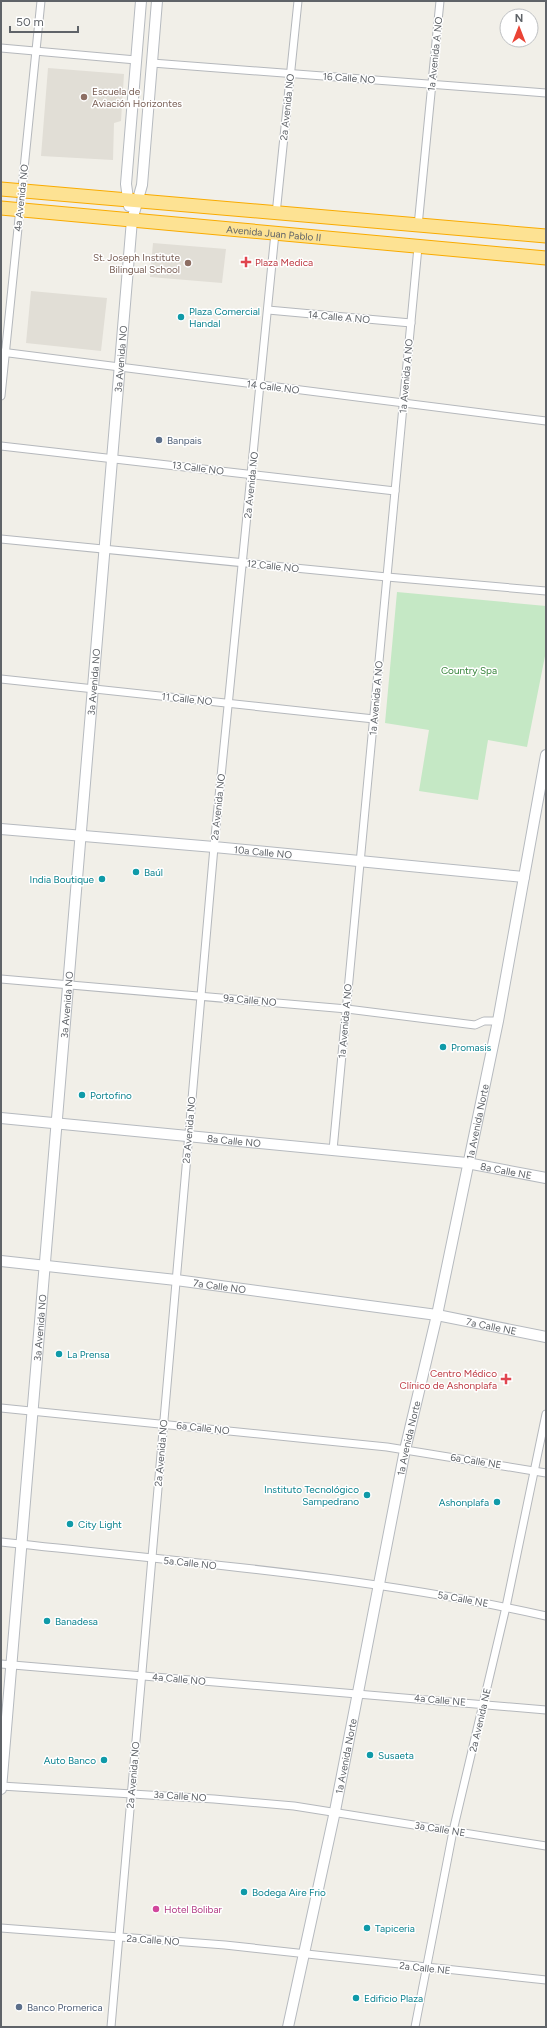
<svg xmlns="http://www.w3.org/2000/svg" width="547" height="2028" font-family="Figtree,sans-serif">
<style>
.education{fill:#e1ded6}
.green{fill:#c5e8c5}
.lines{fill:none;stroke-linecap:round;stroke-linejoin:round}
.street-casing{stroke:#b5b8bc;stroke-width:9}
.secondary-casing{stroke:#b6babf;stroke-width:12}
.highway-casing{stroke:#f9ab00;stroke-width:15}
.street{stroke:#fff;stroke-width:7}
.secondary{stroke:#fff;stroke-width:10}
.highway{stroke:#fde293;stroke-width:13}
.education-dot{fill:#8d6e63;stroke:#fff;stroke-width:1.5}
.health-dot{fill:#e0444e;stroke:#fff;stroke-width:1.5}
.culture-dot{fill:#0f9aa8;stroke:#fff;stroke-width:1.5}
.service-dot{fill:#5c6f8a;stroke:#fff;stroke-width:1.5}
.hotel-dot{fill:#d1479c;stroke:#fff;stroke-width:1.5}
.labels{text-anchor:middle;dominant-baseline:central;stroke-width:3;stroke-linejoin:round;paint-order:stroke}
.street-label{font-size:10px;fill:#5f6368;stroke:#fff}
.education-label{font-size:10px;fill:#785e54;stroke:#fff;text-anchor:start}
.health-label{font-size:10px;fill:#be3a42;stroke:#fff;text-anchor:start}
.culture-label{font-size:10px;fill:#0d838f;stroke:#fff;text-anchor:start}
.service-label{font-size:10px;fill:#4e5e75;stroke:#fff;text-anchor:start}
.park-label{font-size:10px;fill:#348238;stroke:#fff}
.hotel-label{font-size:10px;fill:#b23c85;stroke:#fff;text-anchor:start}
</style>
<rect width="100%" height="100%" fill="#f1efe8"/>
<g class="education">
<polygon points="48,68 124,74 121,121 114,123 113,160 41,156"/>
<polygon points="153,243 226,249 222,283 150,277"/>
<polygon points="31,291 107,298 101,351 26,343"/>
</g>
<polygon class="green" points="397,592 546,606 546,651 527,747 488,740 478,800 419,791 429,730 385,723"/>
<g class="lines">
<defs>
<g id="street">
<polyline points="1,48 136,60"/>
<polyline points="152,63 546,93"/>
<polyline points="276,214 298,1"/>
<polyline points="418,226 440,1"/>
<polyline points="268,310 411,323"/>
<polyline points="1,352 546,421"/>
<polyline points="1,396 41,1"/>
<polyline points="1,446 395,491"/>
<polyline points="1,539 387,577 546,591"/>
<polyline points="1,679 374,719"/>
<polyline points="1,979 347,1009 475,1025 484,1021 498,1021"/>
<polyline points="333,1150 418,247"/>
<polyline points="1,1408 387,1447 546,1473"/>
<path d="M1,1542c182,20 366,34 545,74"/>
<polyline points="1,1664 546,1710"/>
<polyline points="1,1786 214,1799 294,1806 546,1846"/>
<polyline points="1,1928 225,1945 546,1980"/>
<polyline points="111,2027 214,847 275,233"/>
<polyline points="415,2027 453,1831 506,1607 546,1414"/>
</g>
<g id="secondary">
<polyline points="129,206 126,184 141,1"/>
<path id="s1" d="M1,829l213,18 310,30"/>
<path id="s2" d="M1,1118l466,45 79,15"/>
<path id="s3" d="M1,1261l175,19 261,35 109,22"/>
<path id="s4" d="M1,1789l131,-1569 10,-35 15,-184"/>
<path id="s5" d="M288,2027l47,-216 70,-361 32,-135 61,-294 48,-266"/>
</g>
<g id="highway">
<polyline points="1,189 546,236"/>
<path id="s6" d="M1,208l545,50"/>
</g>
</defs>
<use href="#street" class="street-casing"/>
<use href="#secondary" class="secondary-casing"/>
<use href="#highway" class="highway-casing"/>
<use href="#street" class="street"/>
<use href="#secondary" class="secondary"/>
<use href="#highway" class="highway"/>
</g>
<g class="education-dot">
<circle cx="84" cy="97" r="4"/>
<circle cx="188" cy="263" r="4"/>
</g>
<g class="health-dot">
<path d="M244 256h4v4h4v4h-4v4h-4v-4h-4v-4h4z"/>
<path d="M504 1373h4v4h4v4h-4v4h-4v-4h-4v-4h4z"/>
</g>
<g class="culture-dot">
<circle cx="181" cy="317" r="4"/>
<circle cx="136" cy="872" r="4"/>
<circle cx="102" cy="879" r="4"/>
<circle cx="443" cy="1047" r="4"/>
<circle cx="82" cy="1095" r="4"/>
<circle cx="59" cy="1354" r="4"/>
<circle cx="367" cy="1495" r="4"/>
<circle cx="497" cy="1502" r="4"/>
<circle cx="70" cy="1524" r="4"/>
<circle cx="47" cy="1621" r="4"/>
<circle cx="370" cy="1755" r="4"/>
<circle cx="104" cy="1760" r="4"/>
<circle cx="244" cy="1892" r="4"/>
<circle cx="367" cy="1928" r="4"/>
<circle cx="356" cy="1998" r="4"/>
</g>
<g class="service-dot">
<circle cx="159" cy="440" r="4"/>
<circle cx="19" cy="2007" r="4"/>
</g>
<circle class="hotel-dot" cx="156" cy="1909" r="4"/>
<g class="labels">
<g class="street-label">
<text transform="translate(435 54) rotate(-84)">1a Avenida A NO</text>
<text transform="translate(349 78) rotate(4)">16 Calle NO</text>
<text transform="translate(287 107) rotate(-84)">2a Avenida NO</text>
<text transform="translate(21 198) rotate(-84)">4a Avenida NO</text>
<text stroke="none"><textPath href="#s6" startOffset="274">Avenida Juan Pablo II</textPath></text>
<text transform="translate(339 317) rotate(5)">14 Calle A NO</text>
<text stroke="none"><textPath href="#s4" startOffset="1435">3a Avenida NO</textPath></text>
<text transform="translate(406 376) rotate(-85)">1a Avenida A NO</text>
<text transform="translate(273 387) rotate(7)">14 Calle NO</text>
<text transform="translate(198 468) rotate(7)">13 Calle NO</text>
<text transform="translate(251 485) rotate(-84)">2a Avenida NO</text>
<text transform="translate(273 566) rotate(6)">12 Calle NO</text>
<text stroke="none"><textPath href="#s4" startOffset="1111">3a Avenida NO</textPath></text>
<text transform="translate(376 698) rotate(-85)">1a Avenida A NO</text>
<text transform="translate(187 699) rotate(6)">11 Calle NO</text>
<text transform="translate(218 807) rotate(-84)">2a Avenida NO</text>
<text stroke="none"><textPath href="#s1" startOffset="263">10a Calle NO</textPath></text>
<text transform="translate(250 1000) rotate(5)">9a Calle NO</text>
<text stroke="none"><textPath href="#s4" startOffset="787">3a Avenida NO</textPath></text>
<text transform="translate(345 1021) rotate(-85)">1a Avenida A NO</text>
<text stroke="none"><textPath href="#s5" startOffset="925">1a Avenida Norte</textPath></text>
<text transform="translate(189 1130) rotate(-85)">2a Avenida NO</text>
<text stroke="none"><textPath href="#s2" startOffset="234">8a Calle NO</textPath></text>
<text stroke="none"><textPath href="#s2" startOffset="508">8a Calle NE</textPath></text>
<text stroke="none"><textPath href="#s3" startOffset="220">7a Calle NO</textPath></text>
<text stroke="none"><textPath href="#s3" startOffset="495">7a Calle NE</textPath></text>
<text stroke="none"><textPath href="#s4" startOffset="463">3a Avenida NO</textPath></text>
<text transform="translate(203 1428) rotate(6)">6a Calle NO</text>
<text stroke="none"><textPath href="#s5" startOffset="601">1a Avenida Norte</textPath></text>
<text transform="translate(161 1453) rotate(-85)">2a Avenida NO</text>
<text transform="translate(476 1461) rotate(9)">6a Calle NE</text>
<text transform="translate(190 1563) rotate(6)">5a Calle NO</text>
<text transform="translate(463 1599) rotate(10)">5a Calle NE</text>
<text transform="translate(179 1679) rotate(5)">4a Calle NO</text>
<text transform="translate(440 1700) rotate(5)">4a Calle NE</text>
<text transform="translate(480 1720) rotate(-77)">2a Avenida NE</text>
<text stroke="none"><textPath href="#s5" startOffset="277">1a Avenida Norte</textPath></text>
<text transform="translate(133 1775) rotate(-85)">2a Avenida NO</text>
<text transform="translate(180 1796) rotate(4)">3a Calle NO</text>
<text transform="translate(440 1829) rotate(9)">3a Calle NE</text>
<text transform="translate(153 1940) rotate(4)">2a Calle NO</text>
<text transform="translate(425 1968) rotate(6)">2a Calle NE</text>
</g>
<g class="education-label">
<text x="92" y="91">Escuela de<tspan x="92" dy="12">Aviación Horizontes</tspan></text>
<text x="180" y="257" text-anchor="end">St. Joseph Institute<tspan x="180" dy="12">Bilingual School</tspan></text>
</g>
<g class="health-label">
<text x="255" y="262">Plaza Medica</text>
<text x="497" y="1373" text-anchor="end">Centro Médico<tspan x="497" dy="12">Clínico de Ashonplafa</tspan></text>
</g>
<g class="culture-label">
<text x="189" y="311">Plaza Comercial<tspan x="189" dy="12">Handal</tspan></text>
<text x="144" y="872">Baúl</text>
<text x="94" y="879" text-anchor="end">India Boutique</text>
<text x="451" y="1047">Promasis</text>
<text x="90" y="1095">Portofino</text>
<text x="67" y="1354">La Prensa</text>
<text x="359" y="1489" text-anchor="end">Instituto Tecnológico<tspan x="359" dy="12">Sampedrano</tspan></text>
<text x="489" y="1502" text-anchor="end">Ashonplafa</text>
<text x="78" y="1524">City Light</text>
<text x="55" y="1621">Banadesa</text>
<text x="378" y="1755">Susaeta</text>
<text x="96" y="1760" text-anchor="end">Auto Banco</text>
<text x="252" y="1892">Bodega Aire Frio</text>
<text x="375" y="1928">Tapiceria</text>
<text x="364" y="1998">Edificio Plaza</text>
</g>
<g class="service-label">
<text x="167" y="440">Banpais</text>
<text x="27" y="2007">Banco Promerica</text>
</g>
<g class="park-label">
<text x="469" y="670">Country Spa</text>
</g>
<g class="hotel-label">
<text x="164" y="1909">Hotel Bolibar</text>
</g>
</g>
<rect width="547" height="2028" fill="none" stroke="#5f6368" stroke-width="4"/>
<g transform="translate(519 28)"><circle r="19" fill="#ffffff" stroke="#bfc1c3"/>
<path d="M0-3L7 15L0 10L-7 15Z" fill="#ea4335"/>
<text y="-6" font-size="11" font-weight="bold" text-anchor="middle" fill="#5f6368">N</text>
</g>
<path d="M10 26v6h68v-6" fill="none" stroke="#5f6368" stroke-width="2"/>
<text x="16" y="26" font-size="12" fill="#5f6368" stroke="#ffffff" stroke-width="3" paint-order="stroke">50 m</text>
</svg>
